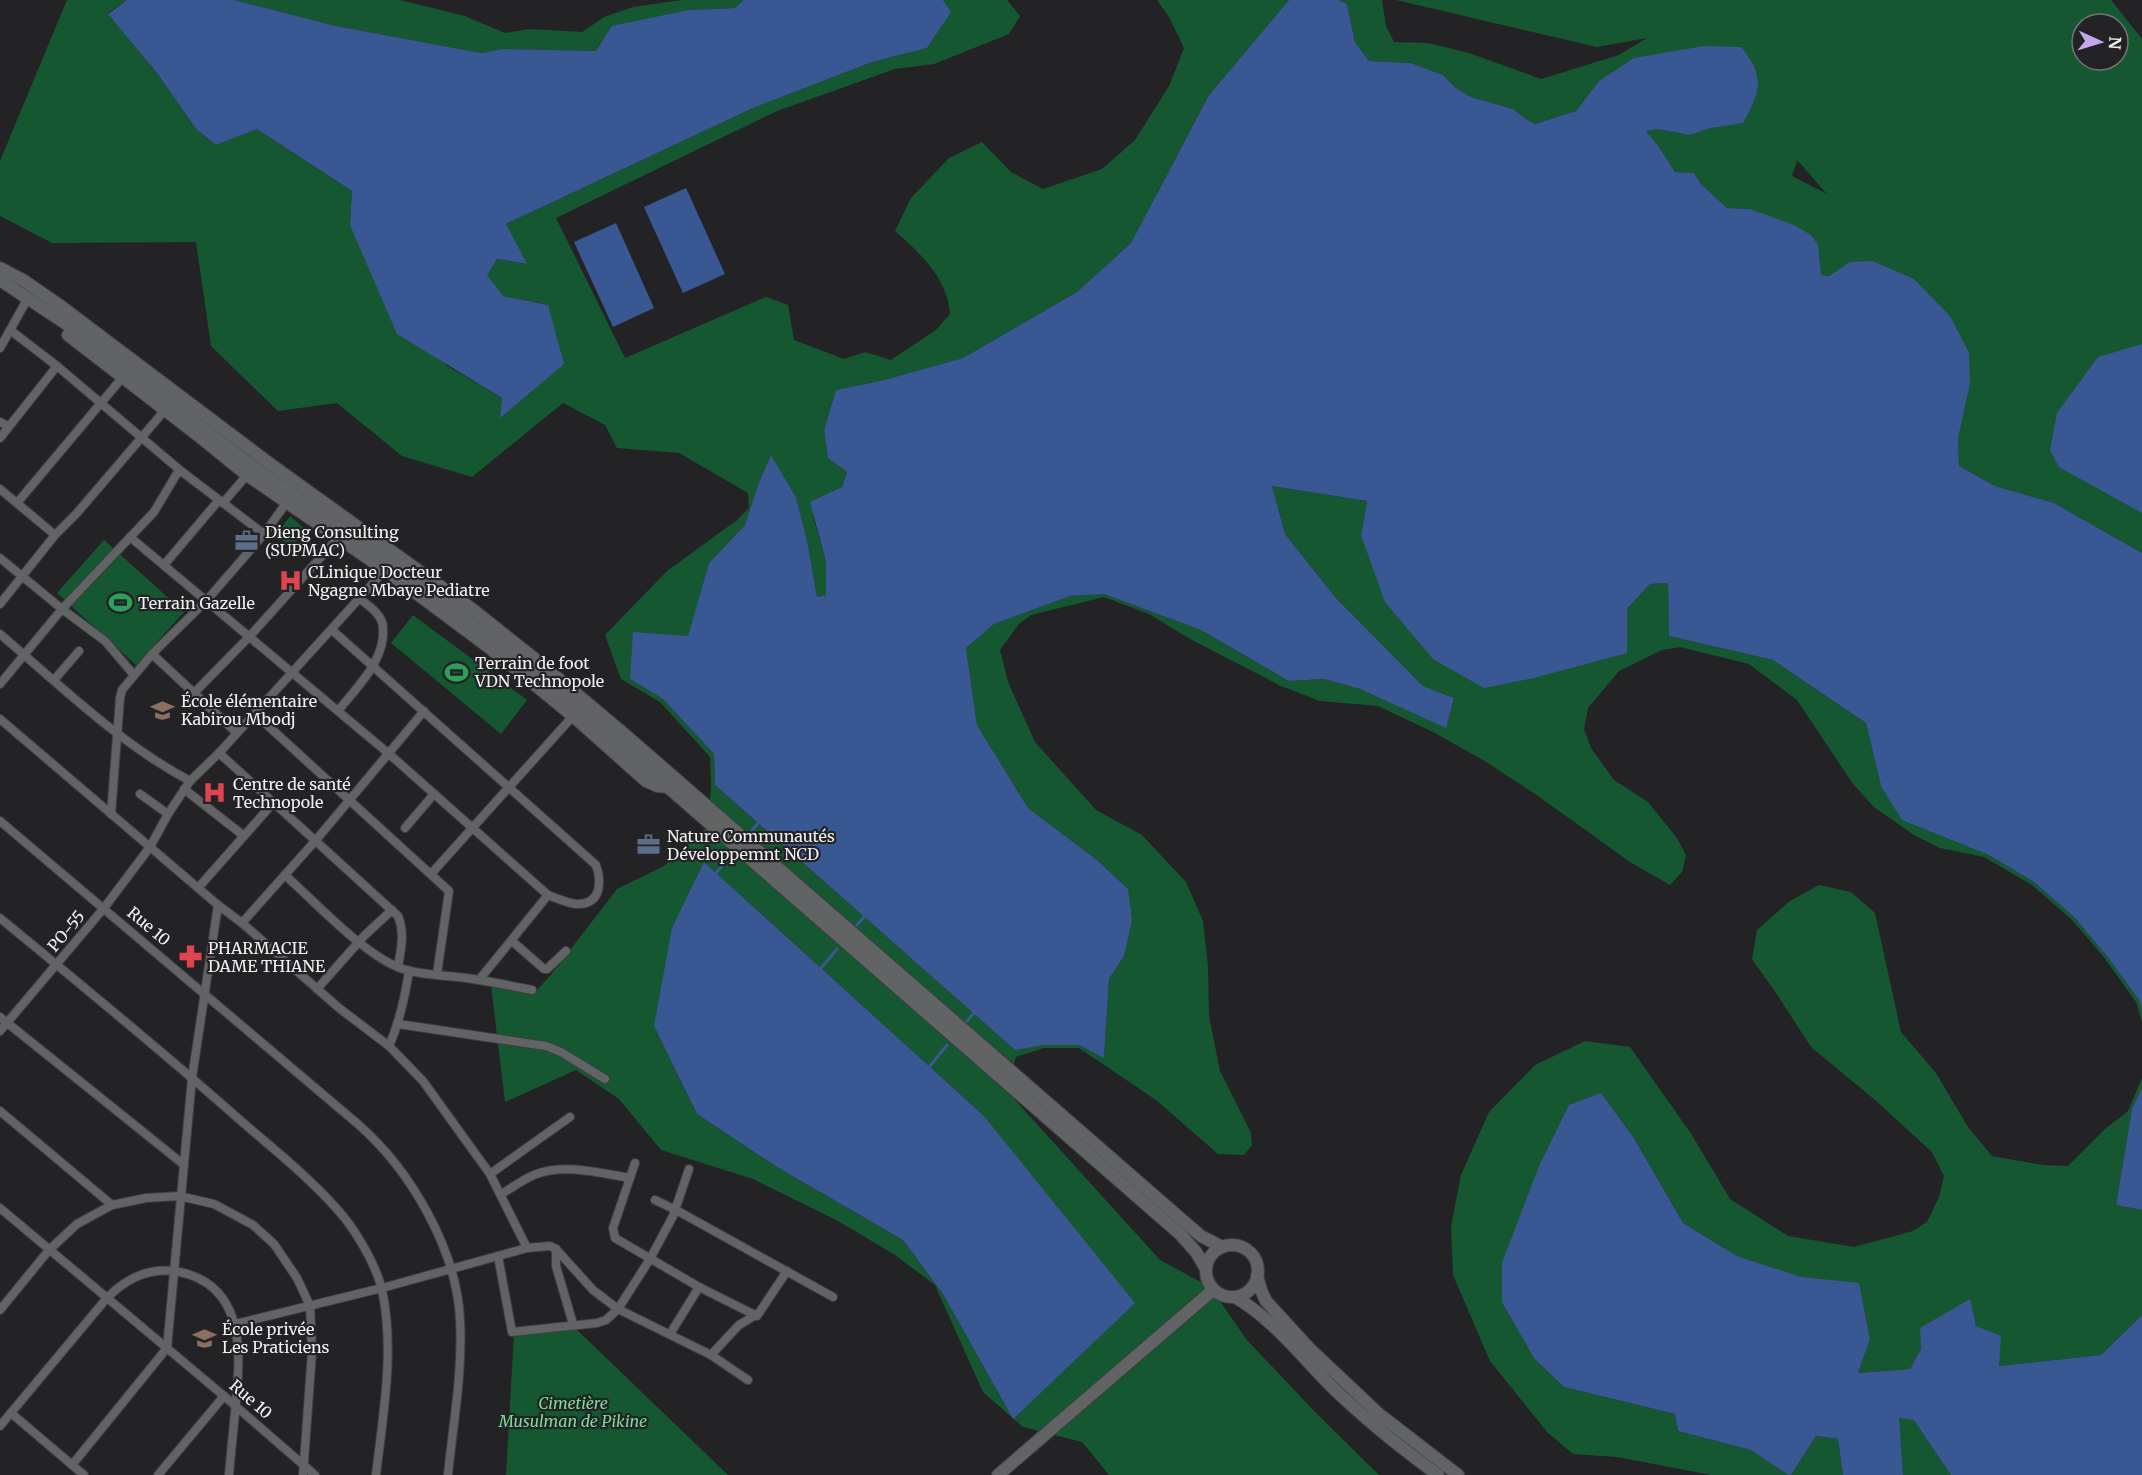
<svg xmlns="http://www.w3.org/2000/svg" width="2142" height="1475" font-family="Merriweather,serif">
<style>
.green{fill:#155731;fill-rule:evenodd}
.water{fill:#395893}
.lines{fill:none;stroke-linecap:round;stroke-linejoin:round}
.stream{stroke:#395893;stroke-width:3}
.street-casing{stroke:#3e3f41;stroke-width:10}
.secondary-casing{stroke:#3e3f41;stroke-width:14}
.street{stroke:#626365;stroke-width:8}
.secondary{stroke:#626365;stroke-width:12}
.labels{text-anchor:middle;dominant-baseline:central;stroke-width:4.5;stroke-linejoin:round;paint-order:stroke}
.poi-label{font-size:16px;fill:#f0f1f2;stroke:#232325;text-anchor:start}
.street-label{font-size:16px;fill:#f0f1f2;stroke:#232325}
.park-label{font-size:16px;font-style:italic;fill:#7add9b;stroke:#232325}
</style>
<rect width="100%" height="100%" fill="#232325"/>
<g class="green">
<path d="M67,0h60l-19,13 49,60 39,56 20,16 41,-16 95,62 -2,34 96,140 56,33 -1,19 47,-112 -45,-9 -17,-21 11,-16 29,5 -20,-40 247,-116 119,-46 55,-14 23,-36 -7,-12h64l13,16 -11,18 -75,30 -39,5 -118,42 -221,107 69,140 141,-61 22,8 6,35 50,19 21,-7 26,8 45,-30 14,-16c-2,-35 -29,-60 -55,-83l16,-33 38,-40 33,-16 29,30 32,17 59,-20 33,-29 34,-54 15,-38 -15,-31 -12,-17h132l-80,95 -78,148 -54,49 -114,66 -79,22 -48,10 -12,40 4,28 19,14 -5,15 -29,29 13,46v33l-9,2 -9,-52 -12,-48 -25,-42 -12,27 -14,43 -36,38 -21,74 -58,42 33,20 51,55 1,31 299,264 30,-4h35l25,13 5,-79 15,-23 4,-67 -31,-29 -69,-52 -51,-83 -11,-77 28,-24 76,-28 34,-2 97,36 88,51 35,-2 36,10 86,38 8,-29 -31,-12 -87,-88 -51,-64 -13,-48 95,15 -6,34 266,74 23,-25 18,-1 1,53 104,24 93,63 15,63 106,68 47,28 40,35 32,38 33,45 3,11v11l-6,-20 -33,-46 -31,-36 -40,-35 -48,-28 -44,-9 -26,-13 -40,-28 -21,-23 -56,-84 -48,-36 -69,-17 -18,3 -43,21 -31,37 -4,21 7,19 23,32 34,22 29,36 9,17 -4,17 -12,13 -40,-23 -92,-66 -50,-33 -55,-31 -55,-26 -58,-5 -39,-15 -91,-47 -41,-25 -45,-17 -73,18 -12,9 -19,26 8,32 27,60 61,68 46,25 44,47 17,39 5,46 1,49 11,55 31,62 1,12 -8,10 -26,-1 -62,-54 -77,-52h-35l-28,9 -5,17 4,26 145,160 50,27 37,53 67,71 65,64h-270l-27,-33 -59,-15 -40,-35 -48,-107 -40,-30 -57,-34 -85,-42 -92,-29 -42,-51 -43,-29 -71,32 -14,-117 42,9 17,-18 67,-87 47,-23 44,-40 3,-39 -1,-30 -50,-55 -39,-23 -16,-44 62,-64 70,-51 12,-12 -1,-15 -69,-40 -62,-5 -12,-23 -42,-22 -91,74 -70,-21 -65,-53 -59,8 -67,-65 -15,-104 -144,1 -52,-27v-55zM704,862l279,253 30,304 -70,-125 -40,-54 -126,-73 -80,-53 -43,-88z"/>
<polygon points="234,0 400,0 465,16 505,33 529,29 582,32 604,17 633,7 682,0 743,0 735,8 689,10 596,51 503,49 481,53 336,26"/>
<path d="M1340,0h42l4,26 8,16 34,1 41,10 72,26 78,-24 28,-17 -50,9 -201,-47h715l31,39v514l-88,-50 -59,-17 -36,-20 -1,-27 12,-55 -119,-122 -22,14 -9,-1 -1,-11 -69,-55 -23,-1 -26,-24 -7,-11 -19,-1 -16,-25 -13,-16 12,-2 32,6 21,-7 -112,-47 -23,30 -41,13 -9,-5 -13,-10 -42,-12 -15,-9 -13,-13 -32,-12 -42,-2 -14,-19 -8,-38zM2082,24h36v36h-36zM1797,161h1l29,33 -35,-18z"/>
<polygon points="290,516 306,530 291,547 276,535"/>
<polygon points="104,540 184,612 136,665 57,593"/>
<polygon points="413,615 527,700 501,734 391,643"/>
<polygon points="1819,885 1851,892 1875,913 1901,1032 1936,1073 1968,1127 1992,1156 2043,1165 2068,1166 2105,1129 2128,1111 2142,1078 2142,1087 2132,1109 2116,1205 2142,1210 2142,1315 2101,1355 1999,1366 1976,1326 1969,1299 1921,1349 1910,1369 1858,1373 1870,1339 1859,1284 1802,1277 1737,1256 1683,1223 1634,1138 1601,1093 1564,1387 1675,1414 1678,1431 1751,1450 1788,1475 1711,1475 1617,1457 1573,1454 1547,1432 1490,1361 1453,1275 1451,1226 1461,1175 1489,1112 1535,1065 1585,1041 1630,1047 1692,1135 1730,1199 1788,1236 1854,1247 1913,1231 1927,1222 1939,1197 1944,1176 1932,1152 1875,1100 1811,1047 1776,993 1752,959 1757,930 1790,901"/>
<polygon points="574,1327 728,1475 506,1475 514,1332"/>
<polygon points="1898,1418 1914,1419 1951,1475 1903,1475"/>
<polygon points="1816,1436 1838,1439 1843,1475 1791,1475"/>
</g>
<g class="water">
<polygon points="127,0 234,0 336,26 481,53 503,49 596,51 612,26 689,10 735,8 743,0 943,0 951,12 927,48 872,62 753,108 506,224 527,264 497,259 487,275 503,296 548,305 564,364 500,418 502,398 397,334 350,225 352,191 257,129 216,145 196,129 157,73 108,14"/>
<path d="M1289,0h50l8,4 8,38 14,19 42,2 32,12 13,13 15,9 42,12 13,10 9,5 41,-13 23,-30 35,-23 70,-12 37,1c24,29 20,44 2,76l-32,5 -21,7 -32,-6 -12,2 13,16 16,25 19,1 7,11 26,24 23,1 44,16 17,10 7,10 3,30 8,1 21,-14 22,-1 42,18 36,37 19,37 1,31 -12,55 1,27 36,20 59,17 88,50v458l-3,-11 -33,-45 -32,-38 -40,-35 -47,-28 -85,-34 -21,-34 -15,-63 -93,-63 -104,-24 -1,-53 -18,1 -23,25v44l-93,25 -50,10 -51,-29 -48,-57 -24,-67 6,-34 -95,-15 13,48 51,64 87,88 31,12 -8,30 -86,-39 -36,-10 -35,2 -88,-51 -97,-36 -34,2 -76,28 -28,24 11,77 51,83 69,52 31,29 4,31 -8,36 -15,23 -5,79 -25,-13h-35l-29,5 -300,-265 -1,-31 -51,-55 -33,-20 3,-47 55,4 21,-73 36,-38 14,-43 12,-27 25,42 12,48 9,52 9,-2v-33l-16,-60 32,-15 5,-15 -19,-14 -4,-28 12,-40 48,-10 79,-22 114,-66 54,-49 78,-148z"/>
<polygon points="686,188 725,274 683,293 644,207"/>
<polygon points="616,223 654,308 613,327 574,242"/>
<polygon points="2142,344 2142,513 2059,467 2050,450 2057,413 2098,357"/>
<polygon points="704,862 983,1115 1135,1303 1013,1419 943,1294 903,1240 777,1167 697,1114 654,1026 672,928"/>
<polygon points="2142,1087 2142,1210 2116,1205 2132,1109"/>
<polygon points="1601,1093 1634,1138 1683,1223 1737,1256 1802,1277 1859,1283 1870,1339 1858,1373 1910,1369 1921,1349 1920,1328 1970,1299 1976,1326 2001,1336 1999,1366 2101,1355 2142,1315 2142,1475 1951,1475 1914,1420 1899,1418 1903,1475 1843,1475 1838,1439 1816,1436 1791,1475 1788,1475 1751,1450 1678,1431 1675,1414 1564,1387 1534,1358 1502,1302 1502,1263 1539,1166 1569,1105"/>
</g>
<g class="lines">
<g class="stream">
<polyline points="751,832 758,823"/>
<polyline points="716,873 731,855"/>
<polyline points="857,925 864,917"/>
<polyline points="821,968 837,949"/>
<polyline points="967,1021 974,1013"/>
<polyline points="930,1066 947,1045"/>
</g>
<defs>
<g id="street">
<polyline points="0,348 24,305"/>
<polyline points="0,422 8,426"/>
<polyline points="0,438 57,366"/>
<polyline points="181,471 264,534"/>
<polyline points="0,489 55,535"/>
<polyline points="17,503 122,378"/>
<polyline points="223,503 247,475"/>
<path d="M130,537l258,216 160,142c8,3 19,8 28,9 25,1 26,-21 20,-39l-264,-235"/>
<polyline points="0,558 62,609 105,641 134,675"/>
<polyline points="164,565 219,500"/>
<polyline points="0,604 55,535 77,513 165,410"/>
<path d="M0,634c61,52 119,109 190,147"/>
<polyline points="54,680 79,651"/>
<polyline points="0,684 62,609 154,512 176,475 181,471 57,366 10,330"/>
<polyline points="193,694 250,636 338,538"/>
<path d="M338,711c18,-23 48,-51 45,-83 0,-13 -14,-22 -23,-29"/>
<polyline points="255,714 449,891 437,974"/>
<polyline points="0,719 218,905 242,923 339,1008 389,1046 423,1081 490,1174 527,1248"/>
<polyline points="237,733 152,654 207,600 264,534 287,502"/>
<path d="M219,753l179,163c7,17 3,33 0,51"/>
<polyline points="184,789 244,836"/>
<polyline points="140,794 168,814"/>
<polyline points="111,814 120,698 122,690 152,654"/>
<path d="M0,821l359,304c52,46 98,125 101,195 3,51 -7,104 -12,155"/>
<polyline points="405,828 434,794"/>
<polyline points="431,874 573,716"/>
<path d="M285,875c31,28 77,78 115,93 22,8 49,7 73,11 20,3 39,7 59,11"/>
<polyline points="198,888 274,802"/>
<path d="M0,918c78,64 156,128 232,195 35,31 73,60 104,95 18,19 40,56 46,82 13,60 1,125 -6,185"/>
<polyline points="242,923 316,840 424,711"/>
<polyline points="512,941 544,969 547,969 566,951"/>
<polyline points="479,980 548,895"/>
<polyline points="317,989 364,936 392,910"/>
<polyline points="0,1017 183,1164"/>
<polyline points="398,1024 546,1046 561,1052 605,1079"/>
<polyline points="0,1031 104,908 150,847 168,814 190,781 219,753 385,570"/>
<path d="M389,1046c11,-25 16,-49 20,-75"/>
<polyline points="0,1111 112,1205"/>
<polyline points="635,1163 613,1228 615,1238 699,1287 757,1316"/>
<polyline points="490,1174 570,1117"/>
<path d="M501,1194c11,-6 21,-14 33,-19 29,-12 66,-2 96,3"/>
<polyline points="655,1200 676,1210 833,1297"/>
<polyline points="0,1208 224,1396 315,1475"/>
<polyline points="556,1249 556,1266 573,1324"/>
<polyline points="498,1256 512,1332 597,1323 606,1320 618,1309 650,1259 673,1216 689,1169"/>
<polyline points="0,1310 49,1250 77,1224 112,1205 146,1198 179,1196 214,1204 253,1225 274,1244 297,1278 310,1306 312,1352 303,1475"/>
<polyline points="235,1324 382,1288 527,1248 550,1246 556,1249 593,1290 618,1309 711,1355 739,1325 759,1313 787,1271"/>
<polyline points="670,1334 699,1287"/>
<polyline points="711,1355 748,1380"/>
<polyline points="11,1413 84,1475"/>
<path d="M0,1426l106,-127c20,-21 44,-33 74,-27 64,14 61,78 56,129 -2,25 -5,49 -7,74"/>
<polyline points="72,1465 167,1348 192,1078 218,905"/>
<polyline points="158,1475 224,1396"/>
</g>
<g id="secondary">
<polyline points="0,268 23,280 62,307 273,466 472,609 535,659 622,732 1188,1225 1201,1236 1222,1247"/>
<polyline points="0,280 71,327 247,462 459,614 527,667 599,727 1181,1235 1196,1252 1206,1269"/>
<polyline points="68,335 200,437 247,475 385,570 491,649 573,716 646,781 657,786 668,787"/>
<circle cx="1232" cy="1271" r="26"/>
<polyline points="1257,1276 1261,1290 1266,1301 1309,1348 1379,1414 1458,1475"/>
<path d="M1235,1297c38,22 66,59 97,90 33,32 69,61 106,88"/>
<polyline points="998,1475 1213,1290"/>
</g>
</defs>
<use href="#street" class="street-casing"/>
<use href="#secondary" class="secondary-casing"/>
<use href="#street" class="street"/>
<use href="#secondary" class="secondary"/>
</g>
<defs>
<symbol id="office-bare" viewBox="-9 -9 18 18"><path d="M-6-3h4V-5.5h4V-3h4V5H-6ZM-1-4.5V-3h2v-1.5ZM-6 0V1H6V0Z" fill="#5c6f8a" stroke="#232325" stroke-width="2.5" paint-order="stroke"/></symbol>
<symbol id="hospital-bare" viewBox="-9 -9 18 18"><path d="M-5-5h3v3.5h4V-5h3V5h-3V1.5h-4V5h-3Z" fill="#e0444e" stroke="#232325" stroke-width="2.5" paint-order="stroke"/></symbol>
<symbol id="stadium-bare" viewBox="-9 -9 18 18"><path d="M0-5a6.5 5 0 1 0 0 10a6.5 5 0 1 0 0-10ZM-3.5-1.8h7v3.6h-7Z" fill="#2e9e5b" stroke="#232325" stroke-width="2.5" paint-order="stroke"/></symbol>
<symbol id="school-bare" viewBox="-9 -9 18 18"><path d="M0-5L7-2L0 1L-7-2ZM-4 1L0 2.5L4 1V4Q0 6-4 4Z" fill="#8d6e63" stroke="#232325" stroke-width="2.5" paint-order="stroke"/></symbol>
<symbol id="pharmacy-bare" viewBox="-9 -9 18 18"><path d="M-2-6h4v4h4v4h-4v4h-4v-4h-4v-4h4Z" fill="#e0444e" stroke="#232325" stroke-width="2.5" paint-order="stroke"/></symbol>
</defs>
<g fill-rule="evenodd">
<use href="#office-bare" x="230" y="524" width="33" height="33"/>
<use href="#hospital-bare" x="274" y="564" width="33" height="33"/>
<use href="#stadium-bare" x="104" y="586" width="33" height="33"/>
<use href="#stadium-bare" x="440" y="656" width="33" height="33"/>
<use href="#school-bare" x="146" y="694" width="33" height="33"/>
<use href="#hospital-bare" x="198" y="776" width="33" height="33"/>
<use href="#office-bare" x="632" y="828" width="33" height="33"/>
<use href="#pharmacy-bare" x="174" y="940" width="33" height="33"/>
<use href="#school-bare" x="188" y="1322" width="33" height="33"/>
</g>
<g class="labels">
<g class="poi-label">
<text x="265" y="532">Dieng Consulting<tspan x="265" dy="18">(SUPMAC)</tspan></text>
<text x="308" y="572">CLinique Docteur<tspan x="308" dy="18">Ngagne Mbaye Pediatre</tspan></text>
<text x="138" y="603">Terrain Gazelle</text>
<text x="475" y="663">Terrain de foot<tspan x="475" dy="18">VDN Technopole</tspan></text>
<text x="181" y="701">École élémentaire<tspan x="181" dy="18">Kabirou Mbodj</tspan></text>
<text x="233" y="784">Centre de santé<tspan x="233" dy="18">Technopole</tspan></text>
<text x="667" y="836">Nature Communautés<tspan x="667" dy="18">Développemnt NCD</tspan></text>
<text x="208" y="948">PHARMACIE<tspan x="208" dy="18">DAME THIANE</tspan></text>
<text x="222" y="1329">École privée<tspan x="222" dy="18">Les Praticiens</tspan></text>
</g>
<g class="street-label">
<text transform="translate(149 926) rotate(40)">Rue 10</text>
<text transform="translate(66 931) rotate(-50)">PO-55</text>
<text transform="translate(251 1399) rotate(41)">Rue 10</text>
</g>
<g class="park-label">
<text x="573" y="1403">Cimetière<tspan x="573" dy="18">Musulman de Pikine</tspan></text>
</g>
</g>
<g transform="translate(2100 42) rotate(94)"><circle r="28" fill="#232325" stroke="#757577" stroke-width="1.5"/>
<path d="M0-4.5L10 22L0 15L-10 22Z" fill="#c7a6f0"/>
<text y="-9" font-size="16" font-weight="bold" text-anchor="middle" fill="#f0f1f2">N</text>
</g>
</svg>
